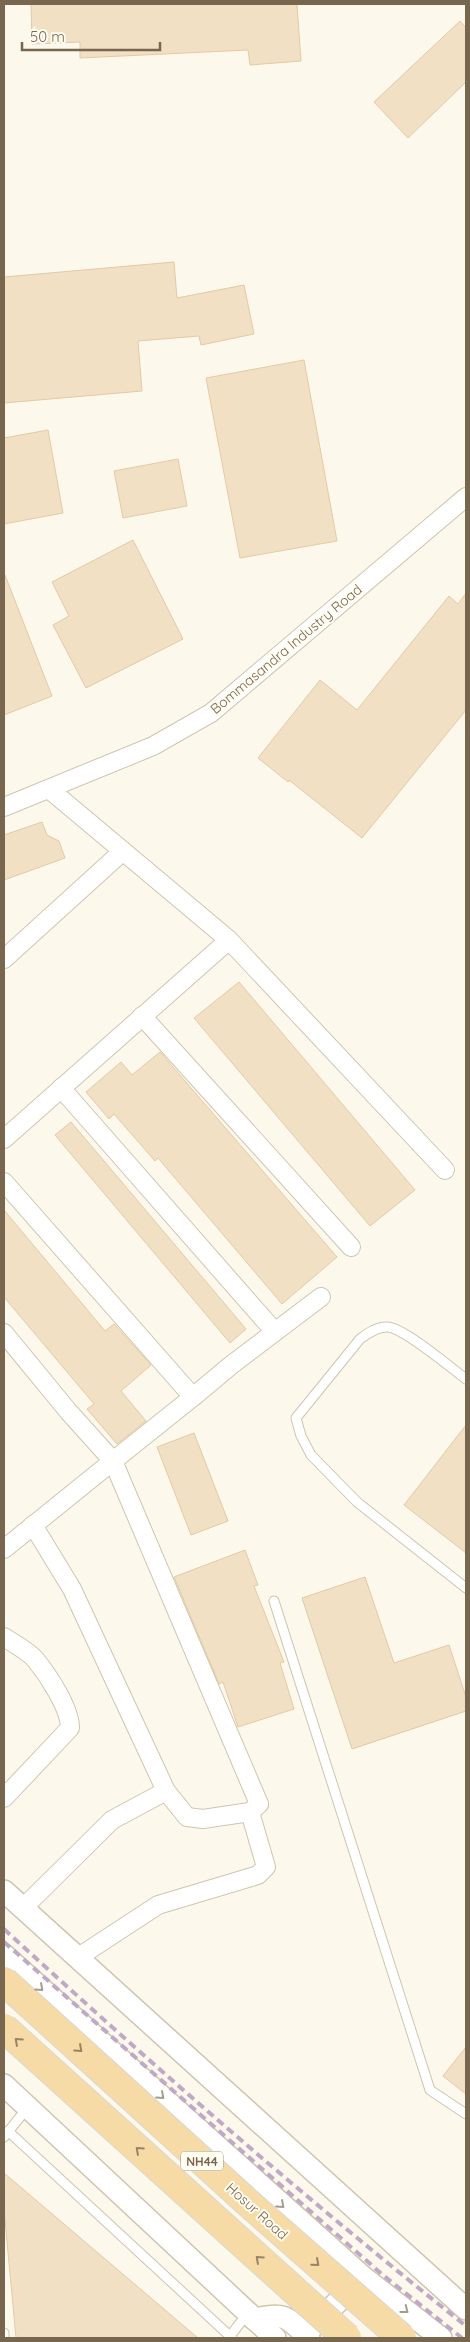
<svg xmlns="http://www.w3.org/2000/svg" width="470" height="2342" font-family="Quicksand,sans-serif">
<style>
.building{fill:#f1e0c4;stroke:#e3caa5}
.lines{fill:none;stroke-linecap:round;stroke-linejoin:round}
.service-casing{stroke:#cfc5b0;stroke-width:11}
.minor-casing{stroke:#cfc5b0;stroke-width:20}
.tertiary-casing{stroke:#cfc5b0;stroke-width:24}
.service{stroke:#fff;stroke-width:9}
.minor{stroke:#fff;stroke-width:18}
.tertiary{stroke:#fff;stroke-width:21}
.rail{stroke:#c0a9c7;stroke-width:4;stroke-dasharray:8 5;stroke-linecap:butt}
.trunk-bridge-casing{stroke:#dcd7d1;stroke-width:30;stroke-linecap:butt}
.trunk-bridge{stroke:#f6dba6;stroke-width:28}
.oneway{stroke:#a79c8c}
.oneway2{stroke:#988364}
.labels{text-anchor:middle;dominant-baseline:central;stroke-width:4;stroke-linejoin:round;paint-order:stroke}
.shield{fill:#fffcf2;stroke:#a0937f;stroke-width:1}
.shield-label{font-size:12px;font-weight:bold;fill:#78664e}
.street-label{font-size:14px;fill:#78664e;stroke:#fffcf2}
</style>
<rect width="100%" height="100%" fill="#fcf9ec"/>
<g class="building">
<polygon points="31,4 297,4 301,61 250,65 248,50 80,58 80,42 32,44"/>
<polygon points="460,21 466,28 466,82 408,138 374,102"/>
<polygon points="174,262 177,298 244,285 254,334 201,345 199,336 138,341 142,391 4,403 4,277"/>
<polygon points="304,360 337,541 240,558 206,378"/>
<polygon points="48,430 63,513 4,524 4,438"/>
<polygon points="178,459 187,506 123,518 114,471"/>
<polygon points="133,540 183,639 86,688 53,625 69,616 52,582"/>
<polygon points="5,575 52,696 4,715 4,576"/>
<polygon points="466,593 466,710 362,838 289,780 288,782 258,758 320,680 357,710 449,596 458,604"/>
<polygon points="42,822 47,835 59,841 65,858 4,880 4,835"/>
<polygon points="239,982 415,1190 370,1226 194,1018"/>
<polygon points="160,1052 337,1257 282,1304 158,1158 155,1161 114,1114 109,1119 86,1092 121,1062 132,1075"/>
<polygon points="71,1122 246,1329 230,1343 55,1135"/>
<polygon points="4,1210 105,1331 114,1324 151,1365 121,1391 146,1421 117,1444 87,1409 94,1404 4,1297"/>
<polygon points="466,1425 466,1553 404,1505"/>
<polygon points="194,1433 228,1521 191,1535 157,1447"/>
<polygon points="245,1550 258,1585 254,1586 284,1662 280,1663 294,1709 238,1727 223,1682 219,1684 174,1577"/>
<polygon points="365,1577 394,1663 449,1645 466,1697 466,1711 352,1749 302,1598"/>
<polygon points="466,2047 466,2094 443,2076"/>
<polygon points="4,2173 198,2338 16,2338 4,2210"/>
</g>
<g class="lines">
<defs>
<g id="service">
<path d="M466,1379c-15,-11 -62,-51 -78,-52 -10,-1 -20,6 -28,12l-64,79 5,18 10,19 46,47 109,86"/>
<polyline points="274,1601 430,2090 466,2114"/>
<polyline points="8,2131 232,2338"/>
<polyline points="4,2137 28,2107"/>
<polyline points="4,2333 4,2338"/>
<polyline points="230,2336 248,2313"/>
</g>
<g id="minor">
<polyline points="49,789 229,940"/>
<polyline points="4,807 153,746 211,713 466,497"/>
<polyline points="4,959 123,851"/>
<polyline points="142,1016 351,1247"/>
<polyline points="61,1088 275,1332"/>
<polyline points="4,1139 229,940 445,1170"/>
<polyline points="4,1182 193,1397 230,1366 321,1297"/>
<polyline points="4,1333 68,1411 113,1461 4,1549"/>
<polyline points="33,1525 72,1589 166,1791 187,1817 203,1819 250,1812 259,1804 113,1461 193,1397"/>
<path d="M4,1637c9,6 24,14 31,22 13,16 35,49 35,69l-66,70"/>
<polyline points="23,1908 112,1820 166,1791"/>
<polyline points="77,1958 158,1905 258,1875 266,1867 250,1812"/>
</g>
<g id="tertiary">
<polyline points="4,1891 466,2309"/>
<polyline points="4,1955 363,2277 441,2338"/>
<polyline points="4,2085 275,2338"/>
<path d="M254,2319c33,-6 32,-3 55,19"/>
<polyline points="305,2334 360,2280"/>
</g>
</defs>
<use href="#service" class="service-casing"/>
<use href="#minor" class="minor-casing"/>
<use href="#tertiary" class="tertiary-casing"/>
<use href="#service" class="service"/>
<use href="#minor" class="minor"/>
<use href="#tertiary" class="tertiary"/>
<g class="rail">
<path d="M4,1929c149,137 303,271 462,397"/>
<polyline points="4,1942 384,2276 462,2338"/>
</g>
<defs>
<g id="trunk-bridge">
<polyline points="4,1981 246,2201 402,2338"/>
<polyline points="4,2028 347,2338"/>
</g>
</defs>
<use href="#trunk-bridge" class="trunk-bridge-casing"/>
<use href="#trunk-bridge" class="trunk-bridge"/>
</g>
<defs><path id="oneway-chevron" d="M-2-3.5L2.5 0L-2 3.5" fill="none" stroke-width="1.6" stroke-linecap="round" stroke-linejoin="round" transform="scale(1.25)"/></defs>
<g class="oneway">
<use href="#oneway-chevron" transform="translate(40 1988) rotate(42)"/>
<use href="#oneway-chevron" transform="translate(161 2096) rotate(42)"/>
<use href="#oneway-chevron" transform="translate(281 2205) rotate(42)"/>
<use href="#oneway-chevron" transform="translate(405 2310) rotate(38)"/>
</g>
<g class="oneway2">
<use href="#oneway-chevron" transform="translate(18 2041) rotate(-138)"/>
<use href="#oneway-chevron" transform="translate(79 2049) rotate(42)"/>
<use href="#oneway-chevron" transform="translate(139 2150) rotate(-138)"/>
<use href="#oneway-chevron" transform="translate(259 2259) rotate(-138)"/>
<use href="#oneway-chevron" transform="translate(316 2263) rotate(41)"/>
</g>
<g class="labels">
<rect class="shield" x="181" y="2151.5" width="42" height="19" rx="4"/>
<g class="shield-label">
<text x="202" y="2161">NH44</text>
</g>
<g class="street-label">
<text transform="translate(286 649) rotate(-40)">Bommasandra Industry Road</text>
<text transform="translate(257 2211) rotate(42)">Hosur Road</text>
</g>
</g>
<rect width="470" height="2342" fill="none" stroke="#78664e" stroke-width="10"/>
<path d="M22 42v8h138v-8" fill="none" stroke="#78664e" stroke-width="2.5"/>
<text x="30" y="42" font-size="15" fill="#78664e" stroke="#fffcf2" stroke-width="4" paint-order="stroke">50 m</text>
</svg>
